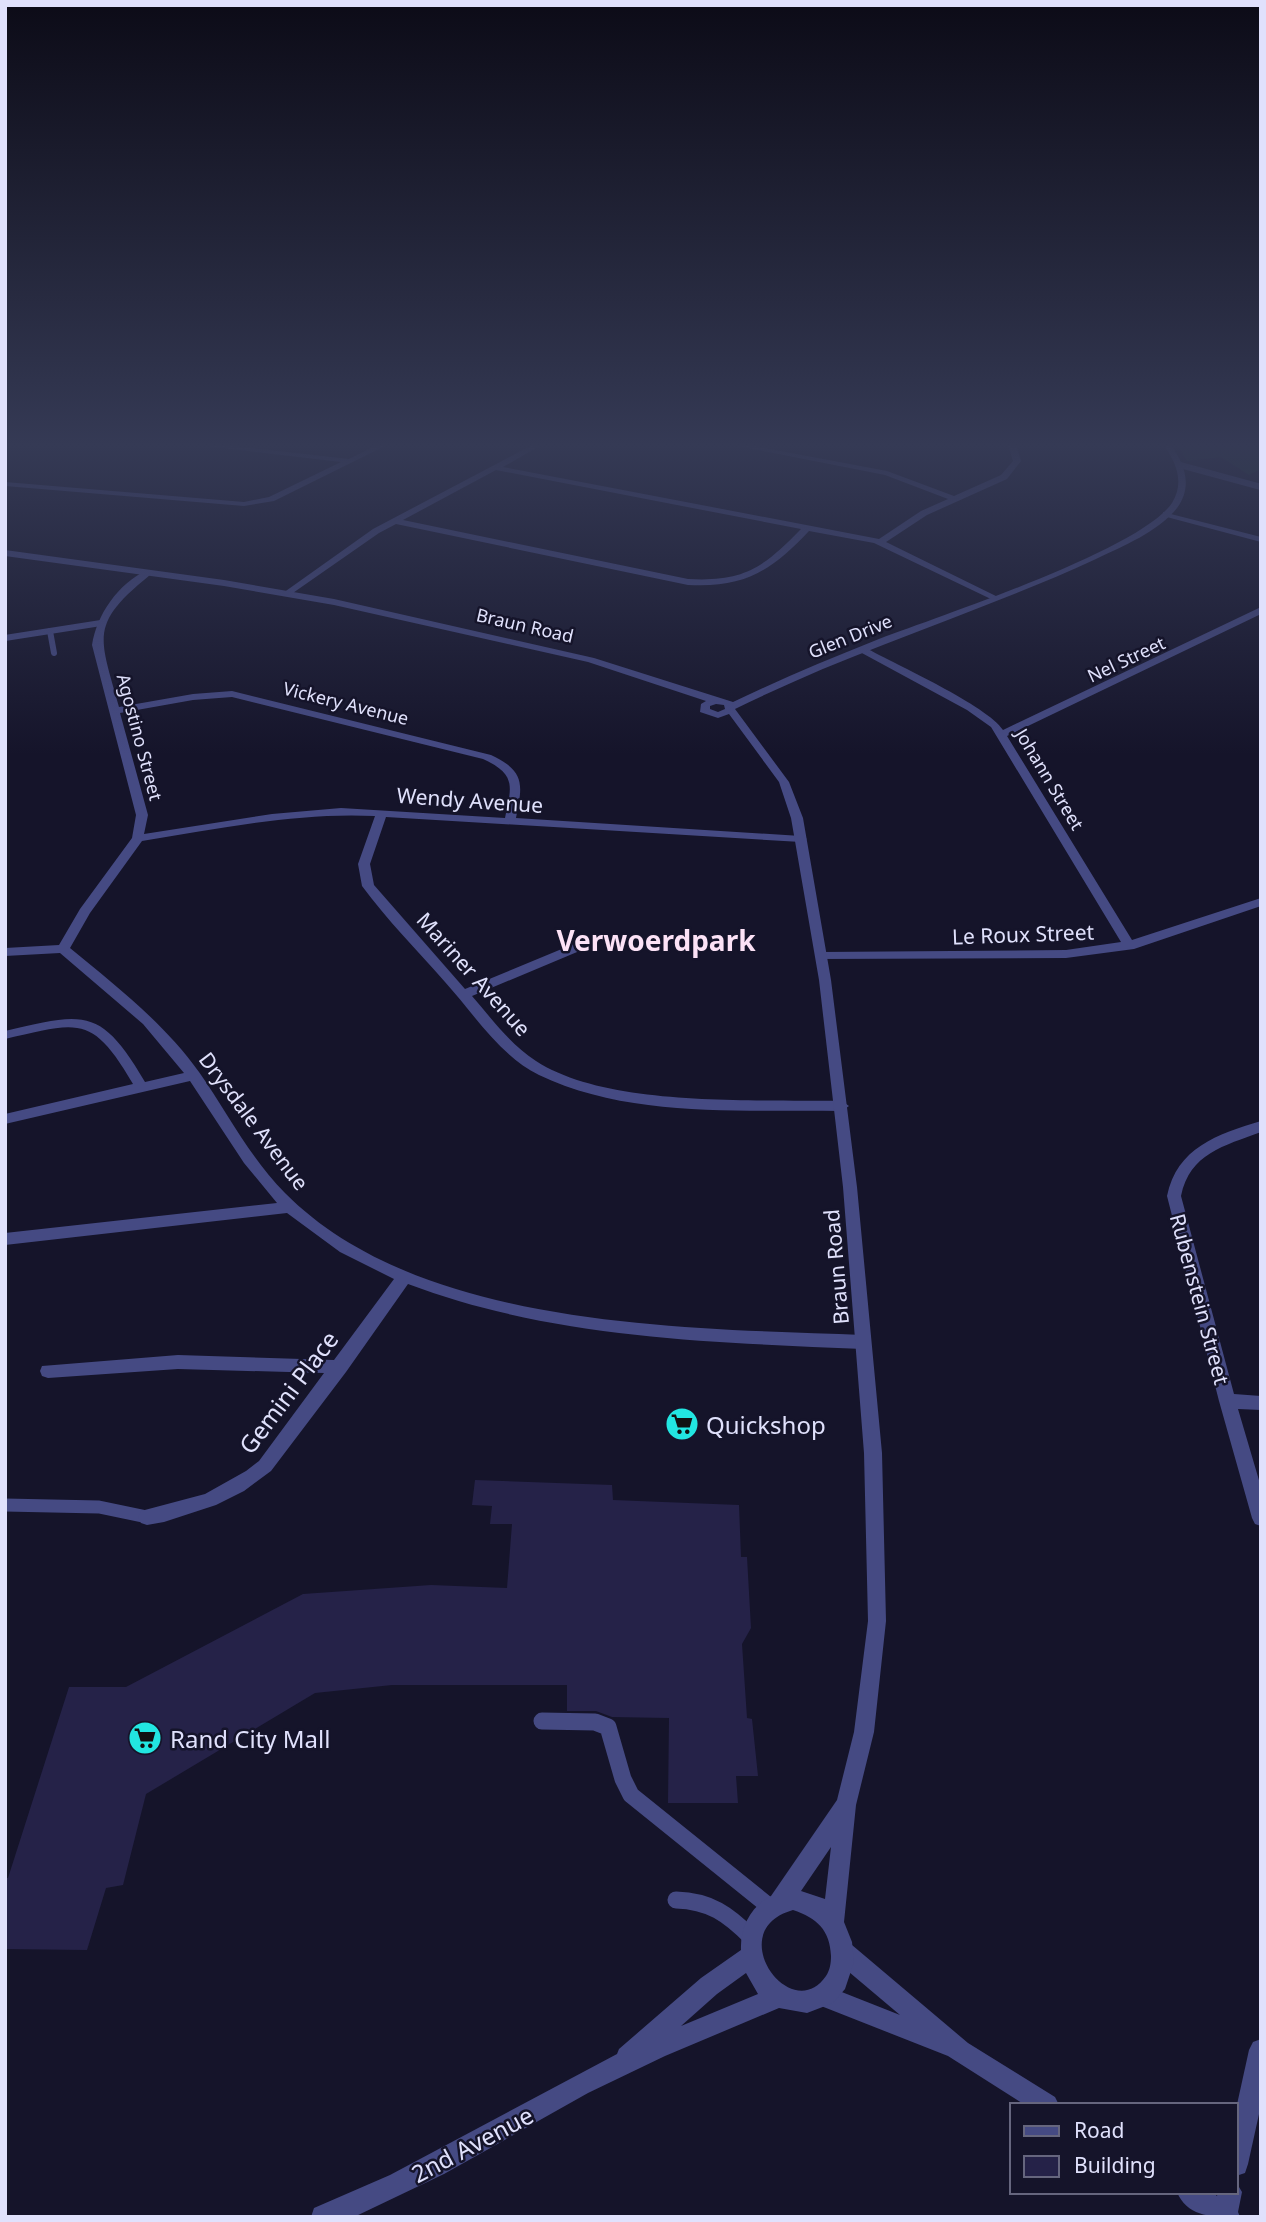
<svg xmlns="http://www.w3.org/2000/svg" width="1266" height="2222" font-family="'Noto Sans',sans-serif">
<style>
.green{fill:#18332e}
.building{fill:#252248}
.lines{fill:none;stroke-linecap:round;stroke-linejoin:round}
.service-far2{stroke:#454a83;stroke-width:6}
.service-far1{stroke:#454a83;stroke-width:13}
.service{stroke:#454a83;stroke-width:17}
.minor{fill:#454a83;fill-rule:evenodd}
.tertiary{fill:#454a83;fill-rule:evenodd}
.labels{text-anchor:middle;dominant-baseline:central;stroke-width:5;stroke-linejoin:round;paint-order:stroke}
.far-street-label{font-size:18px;fill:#e0e1fc;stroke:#15142a}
.street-label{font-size:21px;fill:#e0e1fc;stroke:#15142a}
.near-street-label{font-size:24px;fill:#e0e1fc;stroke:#15142a}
.near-poi-label{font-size:24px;fill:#e0e1fc;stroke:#15142a;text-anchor:start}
.district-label{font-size:28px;font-weight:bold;fill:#fce2f6;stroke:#15142a}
</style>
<rect width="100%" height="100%" fill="#15142a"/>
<polygon class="green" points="1177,444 1258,444 1261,446 1261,469 1249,475 1221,457 1187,461"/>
<polygon class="building" points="475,1480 612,1485 613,1500 739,1505 741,1557 747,1557 751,1628 742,1644 747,1718 752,1719 758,1776 736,1776 738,1803 668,1803 669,1718 612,1717 596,1711 567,1711 567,1685 392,1685 315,1693 146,1794 123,1885 106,1888 87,1950 5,1949 5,1878 8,1878 69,1687 126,1687 303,1594 431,1585 507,1588 512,1524 490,1524 492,1506 472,1505"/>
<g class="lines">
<g class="service-far2">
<polyline points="1180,465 1261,487"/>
<polyline points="50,631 54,653"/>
<polyline points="5,638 101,623"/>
</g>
<polyline class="service-far1" points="5,1505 99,1507 147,1517"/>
<g class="service">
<polyline points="542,1721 595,1722 608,1727 623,1779 631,1795 770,1907"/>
<path d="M676,1900c34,1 52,14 76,38"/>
</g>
<g class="minor">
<polygon points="188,444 216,444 349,459 379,444 389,444 274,501 244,506 5,486 5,482 244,502 269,497 341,462"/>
<path d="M534,444h9l-40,23 376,72 42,-28 27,-12 -63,-24 -158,-31h17l143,27 67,25 47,-21 12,-14 -5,-17h8l5,17 -14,18 -80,36 -41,27 114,56 -7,2 -119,-57 -65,-12c-38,40 -64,57 -121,54l-292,-61 -17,9 -89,62 -7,-2 90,-64zM496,470l305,59c-38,39 -57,53 -113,50l-285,-59z"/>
<polygon points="1163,512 1261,537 1261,542 1163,516"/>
<path d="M147,570l3,1v4c-62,50 -50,62 -31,132l74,-13 39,-3 259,64c34,16 32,29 25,63l285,18 6,3 -6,3 -415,-25 -16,47 4,21 91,104 116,-48h8l2,3 -2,3 -117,49c19,22 38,48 64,65 72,47 220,38 306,40l7,5 -7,5c-99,-2 -211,8 -303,-36 -39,-19 -65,-61 -94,-93 -28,-32 -58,-62 -83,-96l-4,-22 17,-48c-78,-4 -156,13 -233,25l-52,72 -20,35c46,38 94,75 129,124 28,40 51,86 86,121 135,136 398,135 578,142l6,2 2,5 -2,5 -6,2c-154,-7 -309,-10 -455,-65l-62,88 -75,99 -27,20 -28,14 -52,17 -17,3 -6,-2 -3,-6 3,-6 64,-17 41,-23 13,-10 65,-88 -146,-4 -130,9 -6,-2 -2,-5 2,-5 136,-11 156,5 60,-81 -54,-27 -53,-39 -282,32v-12l272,-30 -33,-40 -54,-82 -185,43v-10l128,-30c-41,-70 -54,-62 -128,-45v-8c80,-19 96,-24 140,51l39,-9 -41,-49 -83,-71 -55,3v-8l54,-3 21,-36 52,-71 4,-23 -44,-170c5,-31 26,-61 55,-75zM232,697l251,62c33,15 29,27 22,59l-164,-10 -69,6 -128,20 4,-19 -28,-102 73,-13z"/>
<path d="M1261,607v7l-254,122 125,204 129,-42v8l-127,43 -68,9 -249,1 -2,-3 6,-4 245,-2 55,-8 -130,-215 -24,-17 -107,-58v-4h6c29,16 122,58 137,82z"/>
<path d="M1261,1121v11c-37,14 -71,21 -80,64l53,198 27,2v14l-23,-1 23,78v39l-6,-2 -3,-6 -33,-117 -52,-205c10,-48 50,-62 94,-75z"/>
<polygon points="844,1942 852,1945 968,2043 1055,2097 1059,2105 1025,2105 948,2056 816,2004 813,1996 816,1988 824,1985 900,2015 836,1961 833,1953 836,1945"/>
<polygon points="1261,2039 1261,2105 1248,2164 1245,2173 1236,2176 1236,2109 1249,2050 1253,2042"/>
<path d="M1236,2182l6,10 -4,20 2,5c-23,0 -52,2 -63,-25h35l5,4 1,-4h18z"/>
</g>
<path class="tertiary" d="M1163,444h7c15,20 23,42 7,64 -19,24 -54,38 -81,51 -69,32 -142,58 -213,86 -50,19 -99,40 -148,64l54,73 14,36 28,162 26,207 25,266 4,168 -12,111 -18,73 -12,117 8,20 2,20 -9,27 -12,14 -26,10 -28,-5 -114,48 -77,37 -144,81 -90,43h-43l3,-9 76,-33 227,-121 2,-5 82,-71 40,-28c-1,-23 10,-44 30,-54l66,-96 17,-68 14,-111 -4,-168 -21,-266 -24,-207 -28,-162 -12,-36 -50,-68 -11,4 -18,-6 1,-8 5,-3 -118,-39 -254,-57 -110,-19 -219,-30v-6l219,30 110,19 260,59 139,44c46,-22 93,-42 141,-61 62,-24 265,-90 298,-138 13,-21 4,-41 -9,-59zM716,704l8,1 1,4 -7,3 -8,-3v-3zM831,1847l-6,52 -24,-8zM793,1910c24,8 37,20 38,46 0,7 -1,14 -5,20 -35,51 -105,-46 -33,-66zM746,1973l12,21 -77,32 36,-32z"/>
</g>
<linearGradient id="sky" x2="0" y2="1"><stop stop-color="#0c0b17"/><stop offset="0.59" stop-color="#353a55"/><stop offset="1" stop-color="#353a55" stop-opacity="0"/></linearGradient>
<rect width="1266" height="755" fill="url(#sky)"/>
<defs>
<symbol id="supermarket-disc" viewBox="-11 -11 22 22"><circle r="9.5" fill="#22e6e1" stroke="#15142a"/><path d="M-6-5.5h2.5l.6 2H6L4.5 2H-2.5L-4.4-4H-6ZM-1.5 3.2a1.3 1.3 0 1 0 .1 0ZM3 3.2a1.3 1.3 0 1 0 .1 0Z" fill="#111"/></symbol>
</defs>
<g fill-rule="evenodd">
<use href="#supermarket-disc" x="663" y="1405" width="38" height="38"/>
<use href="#supermarket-disc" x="126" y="1719" width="38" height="38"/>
</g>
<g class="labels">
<g class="far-street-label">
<text transform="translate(525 625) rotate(13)">Braun Road</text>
<text transform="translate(850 636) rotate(-22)">Glen Drive</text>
<text transform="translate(1126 659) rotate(-25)">Nel Street</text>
<text transform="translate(346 703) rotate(14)">Vickery Avenue</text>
<text transform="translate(140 737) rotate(75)">Agostino Street</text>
<text transform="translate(1050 779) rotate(59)">Johann Street</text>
</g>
<g class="street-label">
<text transform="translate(470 800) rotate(4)">Wendy Avenue</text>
<text transform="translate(1023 934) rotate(-2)">Le Roux Street</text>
<text transform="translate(474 974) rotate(48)">Mariner Avenue</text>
<text transform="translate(254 1121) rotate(53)">Drysdale Avenue</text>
<text transform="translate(836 1267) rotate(-95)">Braun Road</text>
<text transform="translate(1200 1299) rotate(75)">Rubenstein Street</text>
</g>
<g class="near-street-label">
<text transform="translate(288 1392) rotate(-53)">Gemini Place</text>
<text transform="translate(472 2144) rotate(-28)">2nd Avenue</text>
</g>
<g class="near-poi-label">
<text x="706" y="1424">Quickshop</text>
<text x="170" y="1738">Rand City Mall</text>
</g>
<g class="district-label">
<text x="656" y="940">Verwoerdpark</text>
</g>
</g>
<rect width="1266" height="2222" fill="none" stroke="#e0e1fc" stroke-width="14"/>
<rect x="1010" y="2103" width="228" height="91" fill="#15142a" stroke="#66667e" stroke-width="2"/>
<rect x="1024" y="2126" width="35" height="10" fill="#454a83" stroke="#66667e" stroke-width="2"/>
<text x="1074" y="2138" font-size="21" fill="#e0e1fc">Road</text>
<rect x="1024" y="2156" width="35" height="21" fill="#252248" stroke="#66667e" stroke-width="2"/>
<text x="1074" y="2173" font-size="21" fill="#e0e1fc">Building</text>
</svg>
